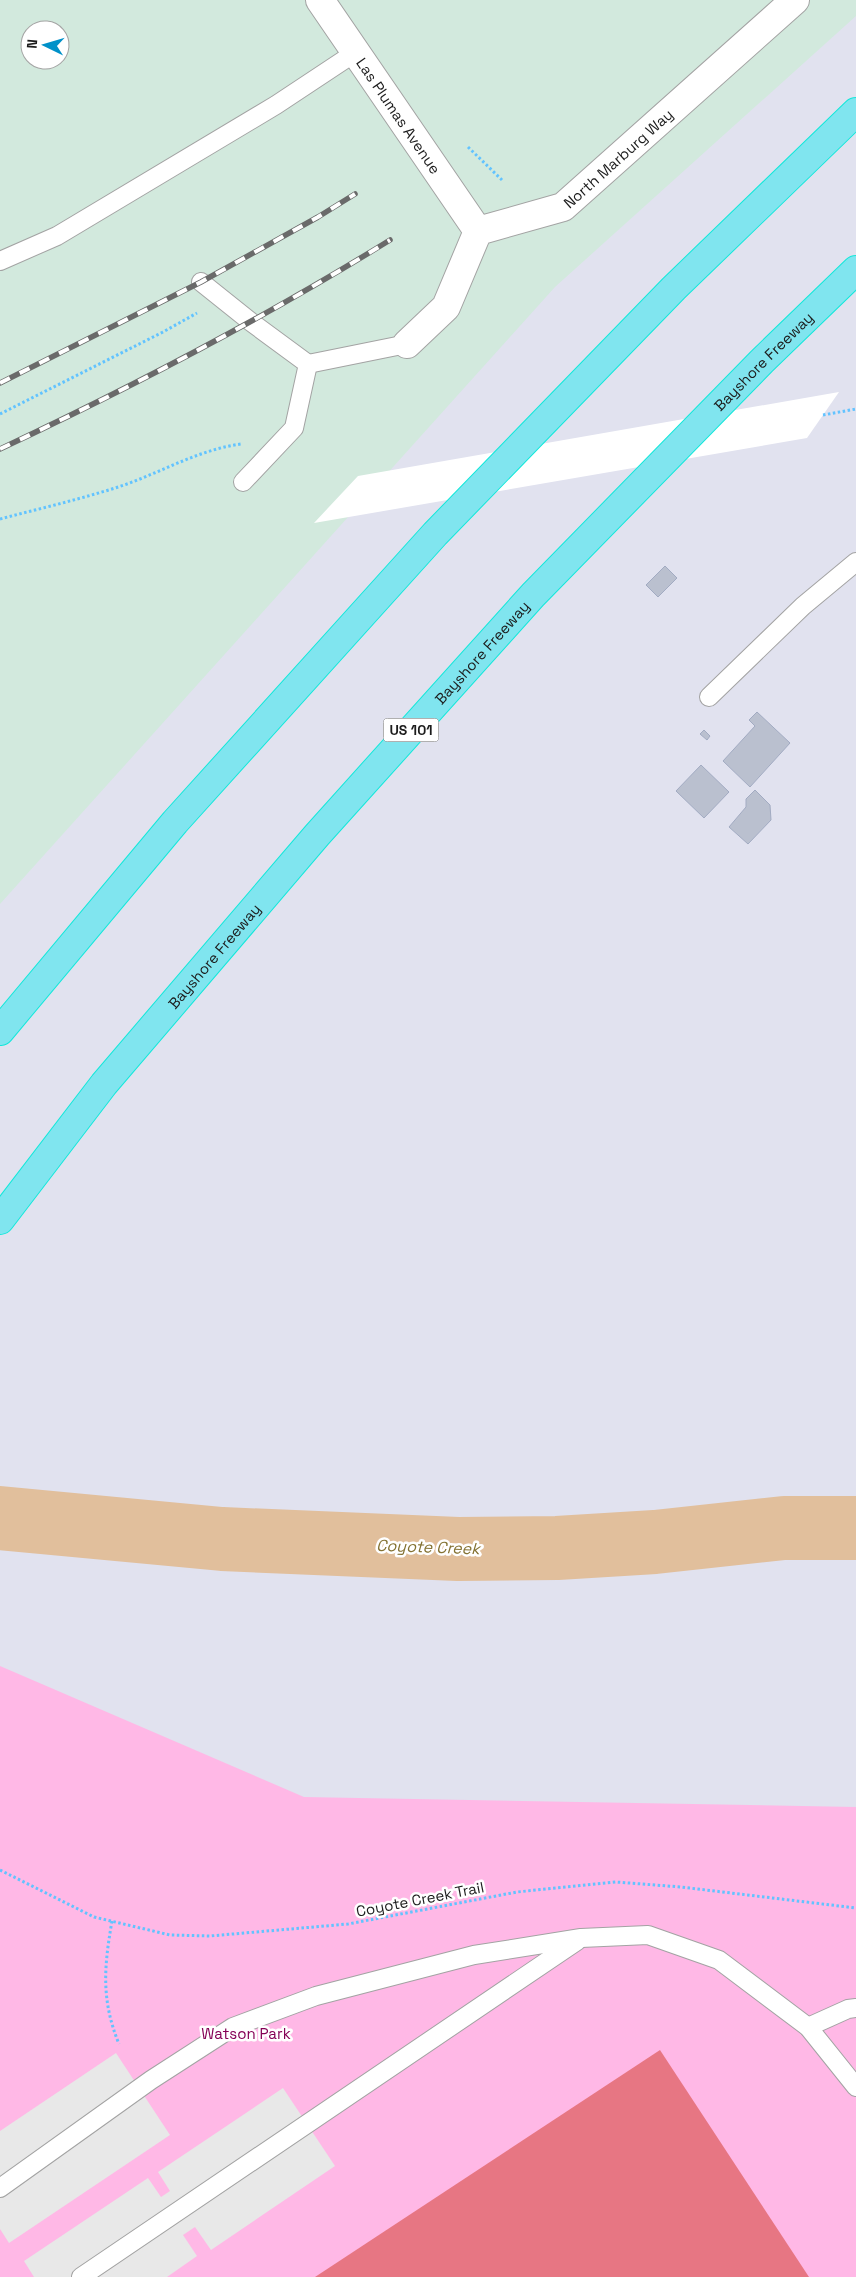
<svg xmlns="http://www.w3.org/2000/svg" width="856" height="2277" font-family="'Space Grotesk',sans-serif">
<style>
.industrial{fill:#d2e9dd;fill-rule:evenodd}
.park{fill:#ffb8e6}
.pitch{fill:#e77683}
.parking{fill:#e8e8e8}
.pier{fill:#fff}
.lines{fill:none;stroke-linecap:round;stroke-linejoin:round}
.river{stroke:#e1bf9c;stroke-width:64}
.building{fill:#bac0cf;stroke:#a2abc2}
.service-casing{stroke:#a3a3a3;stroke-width:20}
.minor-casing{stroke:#a3a3a3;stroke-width:30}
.tertiary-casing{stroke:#a3a3a3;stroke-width:30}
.motorway-casing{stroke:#12e8da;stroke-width:30}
.path{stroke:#62c3ff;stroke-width:3;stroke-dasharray:2.5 2.5;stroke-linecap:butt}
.service{stroke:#fff;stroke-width:18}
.minor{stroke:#fff;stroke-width:28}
.tertiary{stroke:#fff;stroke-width:28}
.motorway{stroke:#80e5ef;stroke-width:28}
.rail-casing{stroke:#6a6a6a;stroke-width:5.5}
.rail{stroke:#fff;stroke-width:4;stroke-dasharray:11;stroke-linecap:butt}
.labels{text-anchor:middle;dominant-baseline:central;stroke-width:5;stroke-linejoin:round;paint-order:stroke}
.shield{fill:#fff;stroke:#606060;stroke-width:1}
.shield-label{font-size:14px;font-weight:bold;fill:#1c1c1c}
.street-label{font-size:15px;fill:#1c1c1c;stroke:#fff}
.park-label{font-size:15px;fill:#840155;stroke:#fff}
.water-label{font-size:16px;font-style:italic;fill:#847232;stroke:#fff}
</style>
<rect width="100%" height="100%" fill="#e1e2ef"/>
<path class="industrial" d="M0,0h856v16l-301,271 -555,617zM30,30h30v30h-30z"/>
<polygon class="park" points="0,1666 304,1797 856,1807 856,2277 0,2277"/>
<polygon class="pitch" points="660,2050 809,2277 315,2277"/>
<g class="parking">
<polygon points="116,2053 170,2135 9,2243 0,2229 0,2131"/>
<polygon points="283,2088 335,2166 211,2250 195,2227 183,2235 197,2256 167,2277 34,2277 24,2261 148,2178 161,2197 170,2191 158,2172"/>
</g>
<polygon class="pier" points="839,392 807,438 314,523 358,476"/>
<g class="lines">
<polyline class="river" points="0,1518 222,1539 458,1549 557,1548 655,1542 784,1528 856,1528"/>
</g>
<g class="building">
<polygon points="665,566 677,578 658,597 646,585"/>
<polygon points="757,712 790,743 750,787 723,761 755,726 749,720"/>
<polygon points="704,730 710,736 707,740 700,734"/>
<polygon points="701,765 729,792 704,818 676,791"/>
<polygon points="755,790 770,805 771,820 748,844 729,827 746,807 746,799"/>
</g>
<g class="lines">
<defs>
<g id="service">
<polyline points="0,261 57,236 276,105 356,52"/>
<polyline points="201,282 251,322 308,364 294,428 243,482"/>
<polyline points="308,364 407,344"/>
<polyline points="709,697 803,606 856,562"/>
<polyline points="808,2027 848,2009 856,2008"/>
<polyline points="0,2188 151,2080 233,2027 316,1996 474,1955 581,1938 648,1935 719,1960 808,2027 856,2087"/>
<polyline points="81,2277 577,1941"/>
</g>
<g id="minor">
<path id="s1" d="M407,344l39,-37 32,-76 85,-24 232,-207"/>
</g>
<g id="tertiary">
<path id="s2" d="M320,0l158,231"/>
</g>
<g id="motorway">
<polyline points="0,1031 175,822 435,534 674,288 856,112"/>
<path id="s3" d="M0,1220l104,-136 213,-249 216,-240 229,-234 94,-91"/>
</g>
</defs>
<use href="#service" class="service-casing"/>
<use href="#minor" class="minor-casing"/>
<use href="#tertiary" class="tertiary-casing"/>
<use href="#motorway" class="motorway-casing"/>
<g class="path">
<polyline points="468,147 502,180"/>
<polyline points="0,414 163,332 197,313"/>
<polyline points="823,415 856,409"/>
<path d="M0,519c38,-10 77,-19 115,-31 42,-13 81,-38 126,-44"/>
<polyline points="0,1870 94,1917 170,1935 210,1936 348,1924 517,1892 616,1882 681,1887 856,1908"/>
<path d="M112,1921c-8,46 -11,79 7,123"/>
</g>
<use href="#service" class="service"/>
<use href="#minor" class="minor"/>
<use href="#tertiary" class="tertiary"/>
<use href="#motorway" class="motorway"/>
<defs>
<g id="rail">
<polyline points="0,383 201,282 318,217 355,194"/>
<path d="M0,449c134,-63 264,-131 390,-209"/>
</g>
</defs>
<use href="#rail" class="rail-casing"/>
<use href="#rail" class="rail"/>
</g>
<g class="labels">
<rect class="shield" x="383.5" y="718.5" width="55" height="23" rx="4"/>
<g class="shield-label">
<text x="411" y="730">US 101</text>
</g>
<g class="street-label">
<text stroke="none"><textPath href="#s2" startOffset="140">Las Plumas Avenue</textPath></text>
<text stroke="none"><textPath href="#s1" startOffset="298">North Marburg Way</textPath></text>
<text stroke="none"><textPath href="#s3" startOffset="1150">Bayshore Freeway</textPath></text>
<text stroke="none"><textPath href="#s3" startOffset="745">Bayshore Freeway</textPath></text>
<text stroke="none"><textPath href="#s3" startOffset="340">Bayshore Freeway</textPath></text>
<text transform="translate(420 1899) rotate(-11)">Coyote Creek Trail</text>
</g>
<g class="park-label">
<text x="246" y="2033">Watson Park</text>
</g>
<g class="water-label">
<text transform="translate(428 1547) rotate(2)">Coyote Creek</text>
</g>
</g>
<g transform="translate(45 45) rotate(275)"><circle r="24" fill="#ffffff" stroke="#a4a4a4"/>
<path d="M0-4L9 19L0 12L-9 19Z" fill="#0091c9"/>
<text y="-8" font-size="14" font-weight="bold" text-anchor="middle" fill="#1c1c1c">N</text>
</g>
</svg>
